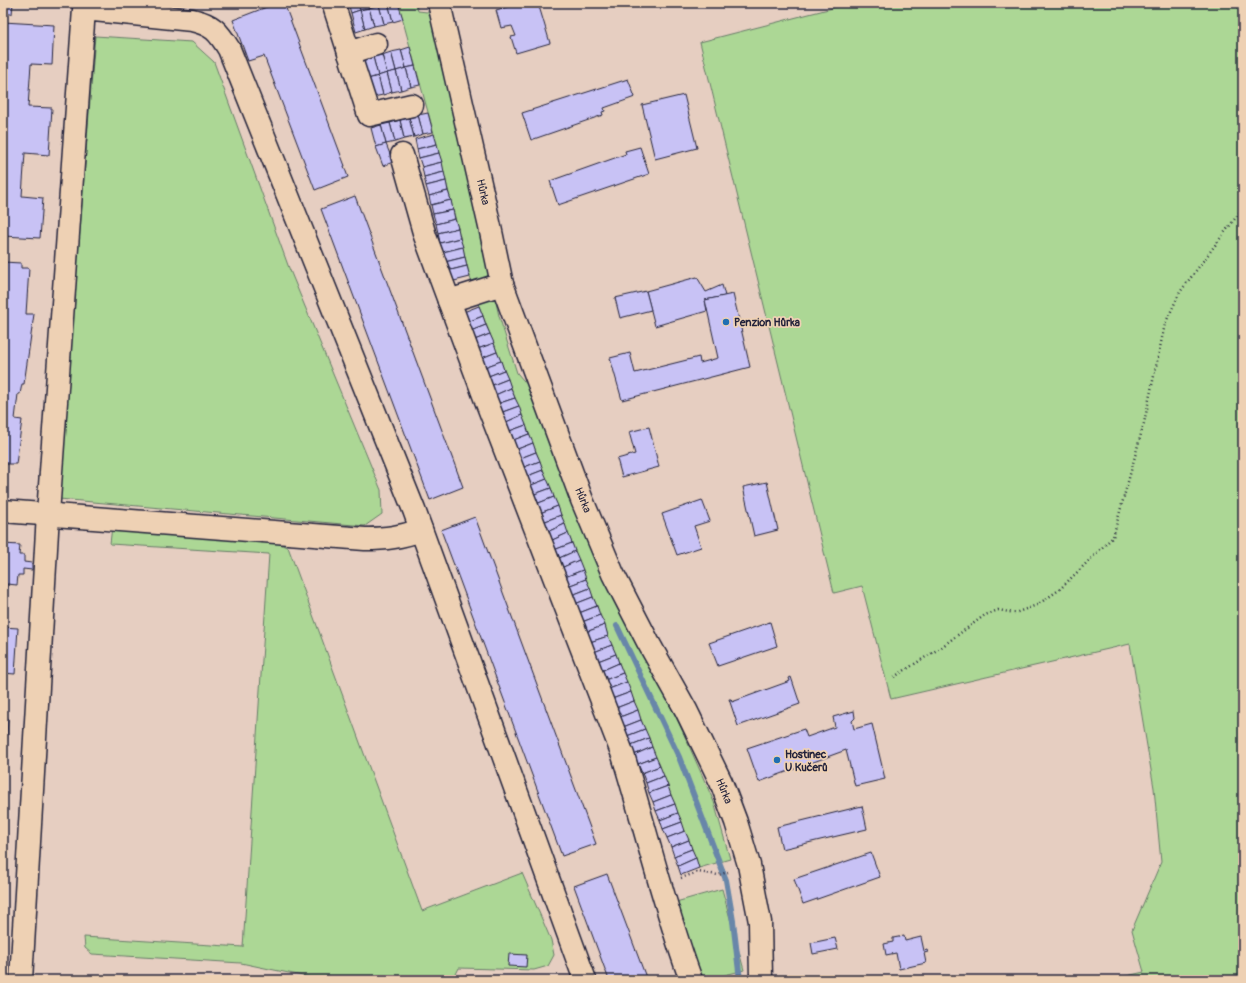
<svg xmlns="http://www.w3.org/2000/svg" width="1246" height="983" font-family="Pangolin,sans-serif">
<style>
.green{fill:#acd795;stroke:#677c68}
.lines{fill:none;stroke-linecap:round;stroke-linejoin:round}
.stream{stroke:#6786a9;stroke-width:6}
.building{fill:#c8c2f5;stroke:#22223b}
.minor-casing{stroke:#22223b;stroke-width:25}
.path{stroke:#22223b;stroke-width:2.5;stroke-dasharray:1 3;stroke-linecap:butt}
.minor{stroke:#eed1b4;stroke-width:22}
.poi-dot{fill:#1f6fb2;stroke:#eed1b4;stroke-width:1.5}
.labels{text-anchor:middle;dominant-baseline:central;stroke-width:3.5;stroke-linejoin:round;paint-order:stroke}
.street-label{font-size:11px;fill:#22223b;stroke:#eed1b4}
.poi-label{font-size:11px;font-weight:bold;fill:#22223b;stroke:#eed1b4;text-anchor:start}
</style>
<rect width="100%" height="100%" fill="#e6cec1"/>
<filter id="ink" filterUnits="userSpaceOnUse"><feTurbulence type="fractalNoise" baseFrequency=".025" numOctaves="2"/><feDisplacementMap in="SourceGraphic" scale="8" xChannelSelector="R" yChannelSelector="G"/><feConvolveMatrix kernelMatrix="1 2 1 2 8 2 1 2 1" color-interpolation-filters="sRGB"/></filter>
<g filter="url(#ink)">
<g class="green">
<polygon points="398,3 415,3 418,11 436,13 466,171 499,316 517,373 530,388 596,559 678,721 714,802 730,859 699,868 479,306 470,277 434,134"/>
<polygon points="848,3 1243,3 1243,980 1109,980 1144,972 1132,930 1161,862 1154,788 1130,644 891,699 862,586 834,593 700,42 848,4"/>
<polygon points="95,36 192,42 214,62 289,268 381,490 382,514 365,526 59,499"/>
<polygon points="112,526 261,537 288,547 422,911 522,873 551,940 554,955 548,966 534,970 459,968 453,980 322,980 241,963 92,954 85,948 84,937 243,947 269,554 110,544"/>
<polygon points="722,889 744,970 707,980 698,980 676,902"/>
</g>
<g class="lines">
<polyline class="stream" points="617,626 679,757 726,880 733,921 740,980"/>
</g>
<g class="building">
<polygon points="3,3 13,3 12,14 3,14"/>
<polygon points="277,3 284,3 345,166 344,166 348,177 315,190 264,56 248,61 233,20"/>
<polygon points="348,3 358,3 360,10 351,13"/>
<polygon points="358,3 368,3 369,8 360,10"/>
<polygon points="368,3 378,3 379,5 369,8"/>
<polygon points="388,3 398,3 403,19 393,22"/>
<polygon points="388,3 393,22 384,24 379,5"/>
<polygon points="522,3 524,3 525,5 538,3 550,43 516,53 511,37 516,36 512,26 501,28 496,10"/>
<polygon points="379,5 384,24 374,26 369,8"/>
<polygon points="369,8 374,26 365,29 360,10"/>
<polygon points="360,10 365,29 356,32 351,13"/>
<polygon points="3,22 54,25 52,65 31,64 28,107 52,108 49,155 25,153 22,196 43,198 40,238 3,236"/>
<polygon points="410,47 415,66 406,68 401,50"/>
<polygon points="401,50 406,68 396,71 391,52"/>
<polygon points="391,52 396,71 387,73 382,55"/>
<polygon points="382,55 387,73 378,76 373,57"/>
<polygon points="373,57 378,76 368,79 363,60"/>
<polygon points="415,66 420,85 411,87 406,68"/>
<polygon points="406,68 411,87 401,90 396,71"/>
<polygon points="396,71 401,90 392,92 387,73"/>
<polygon points="387,73 392,92 383,95 378,76"/>
<polygon points="378,76 383,95 373,97 368,79"/>
<polygon points="628,79 635,97 604,108 605,111 602,112 603,115 531,140 522,113"/>
<polygon points="684,95 697,148 655,159 642,105"/>
<polygon points="428,113 433,132 423,134 418,115"/>
<polygon points="418,115 423,134 414,137 409,118"/>
<polygon points="409,118 414,137 404,139 400,120"/>
<polygon points="400,120 404,139 395,142 390,123"/>
<polygon points="390,123 395,142 386,144 381,125"/>
<polygon points="381,125 386,144 376,147 371,128"/>
<polygon points="434,134 437,144 417,149 415,139"/>
<polygon points="386,144 393,162 383,166 376,147"/>
<polygon points="437,144 439,153 419,158 417,149"/>
<polygon points="640,147 649,174 558,205 550,181 626,154 625,151"/>
<polygon points="439,153 442,162 422,167 419,158"/>
<polygon points="442,162 444,172 424,177 422,167"/>
<polygon points="444,172 446,181 426,186 424,177"/>
<polygon points="446,181 448,191 429,196 426,186"/>
<polygon points="448,191 451,200 431,205 429,196"/>
<polygon points="355,196 463,487 430,500 321,209"/>
<polygon points="451,200 453,210 433,214 431,205"/>
<polygon points="453,210 455,219 436,224 433,214"/>
<polygon points="455,219 458,228 438,233 436,224"/>
<polygon points="458,228 460,238 440,243 438,233"/>
<polygon points="460,238 463,247 443,252 440,243"/>
<polygon points="463,247 465,257 445,262 443,252"/>
<polygon points="465,257 467,266 447,271 445,262"/>
<polygon points="3,262 21,263 21,268 29,268 26,314 34,314 24,384 22,384 20,394 18,394 15,419 22,420 16,464 3,464"/>
<polygon points="467,266 470,277 450,282 447,271"/>
<polygon points="697,277 706,292 722,285 725,296 705,300 707,311 655,326 646,291"/>
<polygon points="646,291 651,310 620,318 615,298"/>
<polygon points="733,294 750,367 622,400 610,358 630,353 635,373 699,357 700,363 718,358 705,300"/>
<polygon points="479,306 483,316 465,323 461,313"/>
<polygon points="483,316 486,325 468,332 465,323"/>
<polygon points="486,325 490,334 472,341 468,332"/>
<polygon points="490,334 494,343 475,350 472,341"/>
<polygon points="494,343 497,352 479,359 475,350"/>
<polygon points="497,352 501,361 482,368 479,359"/>
<polygon points="501,361 504,370 486,377 482,368"/>
<polygon points="504,370 508,379 490,386 486,377"/>
<polygon points="508,379 511,388 493,396 490,386"/>
<polygon points="511,388 515,398 497,404 493,396"/>
<polygon points="515,398 519,406 500,413 497,404"/>
<polygon points="519,406 522,415 504,423 500,413"/>
<polygon points="522,415 526,425 507,432 504,423"/>
<polygon points="526,425 529,434 511,441 507,432"/>
<polygon points="649,427 659,467 622,477 617,459 635,454 629,432"/>
<polygon points="529,434 533,443 515,450 511,441"/>
<polygon points="533,443 536,452 518,459 515,450"/>
<polygon points="536,452 540,461 522,468 518,459"/>
<polygon points="540,461 543,470 525,477 522,468"/>
<polygon points="543,470 547,479 529,486 525,477"/>
<polygon points="547,479 551,488 532,495 529,486"/>
<polygon points="767,482 778,530 754,536 743,487"/>
<polygon points="551,488 554,497 536,504 532,495"/>
<polygon points="554,497 558,506 540,513 536,504"/>
<polygon points="702,500 710,521 694,526 701,547 677,555 662,514"/>
<polygon points="558,506 561,515 543,522 540,513"/>
<polygon points="561,515 565,524 547,532 543,522"/>
<polygon points="475,517 596,844 562,856 441,530"/>
<polygon points="565,524 568,533 550,541 547,532"/>
<polygon points="568,533 572,543 554,550 550,541"/>
<polygon points="572,543 575,551 557,559 554,550"/>
<polygon points="3,544 20,545 19,555 24,555 24,562 32,563 32,570 23,569 23,575 18,575 17,585 7,584 6,595 3,594"/>
<polygon points="575,551 579,560 561,568 557,559"/>
<polygon points="579,560 583,570 565,577 561,568"/>
<polygon points="583,570 586,579 568,586 565,577"/>
<polygon points="586,579 590,588 572,595 568,586"/>
<polygon points="590,588 593,597 575,604 572,595"/>
<polygon points="593,597 597,606 579,613 575,604"/>
<polygon points="597,606 600,615 582,622 579,613"/>
<polygon points="600,615 605,625 586,632 582,622"/>
<polygon points="770,622 777,646 718,666 709,643"/>
<polygon points="605,625 608,636 590,642 586,632"/>
<polygon points="3,627 18,628 15,674 3,673"/>
<polygon points="608,636 612,645 594,652 590,642"/>
<polygon points="612,645 616,654 598,661 594,652"/>
<polygon points="616,654 619,663 601,671 598,661"/>
<polygon points="619,663 623,673 605,680 601,671"/>
<polygon points="623,673 627,682 609,689 605,680"/>
<polygon points="791,677 800,704 738,726 729,699 731,699 732,702 790,681 789,678"/>
<polygon points="627,682 631,692 612,699 609,689"/>
<polygon points="631,692 634,701 616,708 612,699"/>
<polygon points="634,701 638,710 620,717 616,708"/>
<polygon points="638,710 641,720 623,727 620,717"/>
<polygon points="854,711 855,718 852,721 854,729 872,724 885,779 855,786 846,750 759,782 747,748 804,729 807,737 835,727 833,717"/>
<polygon points="3,717 8,718 6,757 3,757"/>
<polygon points="641,720 645,729 627,736 623,727"/>
<polygon points="645,729 649,738 631,745 627,736"/>
<polygon points="649,738 652,747 634,755 631,745"/>
<polygon points="652,747 656,757 638,764 634,755"/>
<polygon points="656,757 660,766 642,773 638,764"/>
<polygon points="660,766 664,776 646,783 642,773"/>
<polygon points="664,776 668,786 649,793 646,783"/>
<polygon points="668,786 671,795 653,802 649,793"/>
<polygon points="671,795 675,804 656,811 653,802"/>
<polygon points="675,804 678,813 660,820 656,811"/>
<polygon points="862,806 867,829 782,849 777,827"/>
<polygon points="678,813 682,822 663,829 660,820"/>
<polygon points="682,822 685,831 667,838 663,829"/>
<polygon points="685,831 689,840 671,847 667,838"/>
<polygon points="689,840 692,849 674,856 671,847"/>
<polygon points="692,849 696,858 678,866 674,856"/>
<polygon points="871,853 880,877 803,904 794,879"/>
<polygon points="696,858 699,868 681,875 678,866"/>
<polygon points="607,874 647,980 609,980 574,886"/>
<polygon points="904,936 905,941 921,937 924,951 927,950 928,952 924,953 926,963 899,969 896,953 886,955 884,944 893,942 893,938"/>
<polygon points="835,938 838,949 813,954 811,943"/>
<polygon points="509,954 527,955 526,967 508,966"/>
</g>
<g class="lines">
<defs>
<g id="minor">
<polyline points="333,3 369,115 412,105"/>
<polyline points="439,3 490,227 502,284 582,500 613,574 648,642 686,710 721,782 736,822 749,865 760,922 761,980"/>
<polyline points="349,53 376,44"/>
<path d="M402,155l23,81 60,162 138,357c23,75 41,152 68,225"/>
<polyline points="449,301 502,284"/>
<path d="M3,511l362,28c21,0 36,-2 56,-9"/>
<path d="M21,980l27,-466 36,-505 108,11c21,5 26,11 37,29l185,461 171,470"/>
</g>
</defs>
<use href="#minor" class="minor-casing"/>
<g class="path">
<polyline points="894,677 940,648 985,615 998,610 1015,613 1037,605 1059,590 1113,537 1144,423 1165,324 1180,292 1243,208"/>
<polyline points="681,878 698,872 718,875 728,872"/>
</g>
<use href="#minor" class="minor"/>
</g>
</g>
<g class="poi-dot">
<circle cx="726" cy="322" r="4"/>
<circle cx="777" cy="760" r="4"/>
</g>
<g class="labels">
<g class="street-label">
<text transform="translate(483 192) rotate(77)">Hůrka</text>
<text transform="translate(583 500) rotate(68)">Hůrka</text>
<text transform="translate(724 791) rotate(68)">Hůrka</text>
</g>
<g class="poi-label">
<text x="734" y="322">Penzion Hůrka</text>
<text x="785" y="754">Hostinec<tspan x="785" dy="13">U Kučerů</tspan></text>
</g>
</g>
<rect width="1246" height="983" fill="none" stroke="#eed1b4" stroke-width="16"/>
<rect x="8" y="8" width="1230" height="967" fill="none" stroke="#22223b" stroke-width="1.5" filter="url(#ink)"/>
</svg>
